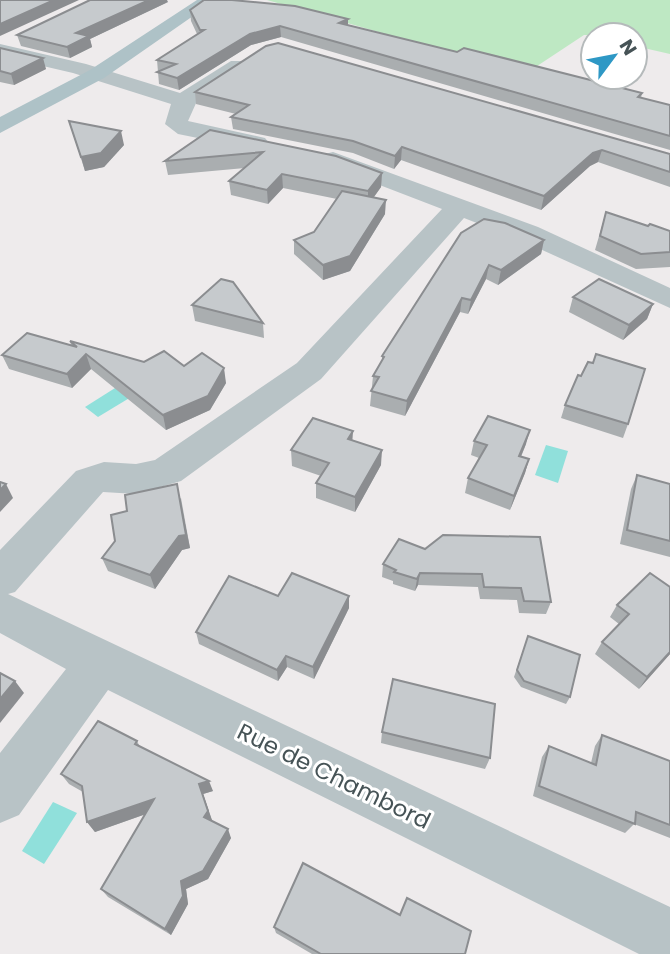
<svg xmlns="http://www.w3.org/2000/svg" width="670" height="954" font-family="Poppins,sans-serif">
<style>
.green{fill:#bee8c3}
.water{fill:#90e0db}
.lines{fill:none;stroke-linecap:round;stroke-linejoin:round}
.minor{fill:#b8c3c6;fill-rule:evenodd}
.major{fill:#aec2c7;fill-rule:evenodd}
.wall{fill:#aaaeb0}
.shaded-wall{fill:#8b8d90}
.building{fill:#c6cacd;stroke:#8b8d90;stroke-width:2}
.labels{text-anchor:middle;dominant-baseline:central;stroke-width:6;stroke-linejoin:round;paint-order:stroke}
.near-street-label{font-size:23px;fill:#465356;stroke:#fff}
</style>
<rect width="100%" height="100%" fill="#eeebec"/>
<polygon class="green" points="267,0 670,0 670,54 635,46 635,35 584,35 525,74"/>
<g class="water">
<polygon points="123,383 136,394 98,417 85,407"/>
<polygon points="546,445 568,451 558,483 535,475"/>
<polygon points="53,802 77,813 44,864 22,851"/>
</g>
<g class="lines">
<g class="minor">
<polygon points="0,44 86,64 180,93 231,61 245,61 248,65 245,69 197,101 188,121 265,138 269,143 265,148 257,150 178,134 165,124 171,104 73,73 0,56"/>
<polygon points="333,152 538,227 670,288 670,308 518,239 464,218 321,379 181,481 136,494 103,492 15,592 8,594 670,907 670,954 639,954 108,690 19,815 0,823 0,753 66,669 0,633 0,550 76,471 104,462 136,464 155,460 297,363 442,209 325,164 321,159 325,154"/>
</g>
<polygon class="major" points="197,0 216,0 104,78 0,133 0,117 90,70"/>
</g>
<g class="wall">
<polygon points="168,2 90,39 92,47 70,58 21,46 17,35"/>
<polygon points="190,10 348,19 348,25 457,52 642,93 641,98 670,105 670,150 281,37 251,45 179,90 159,84 157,60 197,34 191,21"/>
<polygon points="0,48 46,69 14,85 0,82"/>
<polygon points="195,92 670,154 670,187 598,162 590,166 541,210 401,160 394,169 353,153 233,129 231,117 236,114 196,104"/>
<polygon points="69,121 124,145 104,167 85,171"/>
<polygon points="210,130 382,173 381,187 374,197 385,214 350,271 323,280 294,254 294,240 314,232 337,199 283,188 268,204 231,195 229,181 245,168 168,175 165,161"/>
<polygon points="606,212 648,226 670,231 670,267 636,269 595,250"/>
<polygon points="461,233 544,240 541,254 498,285 486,279 468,314 460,312 405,416 370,406 373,376 382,361 382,356"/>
<polygon points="573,297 653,304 647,319 623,340 569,312"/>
<polygon points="192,305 263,323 264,338 195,321"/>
<polygon points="70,341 144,362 184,366 226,383 210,410 166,430 91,369 72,388 9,369 2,355 71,345"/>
<polygon points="581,376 628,424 623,438 561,418 565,405"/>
<polygon points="352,440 381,465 355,512 316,498 316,483 321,476 292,466 291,450"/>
<polygon points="474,441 526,444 521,457 529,459 525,473 510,510 465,493 468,478 479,458 471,455"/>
<polygon points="637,475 670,484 670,557 620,544 631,489"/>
<polygon points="181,498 190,548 182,550 155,589 108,571 102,558"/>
<polygon points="443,535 551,602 546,614 519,613 517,600 480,599 478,587 418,585 415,591 393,584 393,581 382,577 383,564 425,549"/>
<polygon points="670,587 670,654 639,689 595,654 602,642 619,624 610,617 617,605"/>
<polygon points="278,596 349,608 314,679 287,667 278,681 199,644 196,632"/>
<polygon points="528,636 570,697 566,704 521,687 514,677"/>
<polygon points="382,732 490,758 485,769 381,743"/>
<polygon points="602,735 670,761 670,838 634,824 625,833 533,796 542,757 549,746 591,763 595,746"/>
<polygon points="137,741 140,747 213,791 203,794 212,821 231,838 208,879 186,889 188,904 171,935 108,897 101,889 146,814 95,832 87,822 83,792 69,784 61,774"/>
<polygon points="274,927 465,954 312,954 276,933"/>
</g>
<g class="shaded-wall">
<polygon points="54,0 79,0 0,36 0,24"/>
<polygon points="149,0 167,0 168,2 90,39 92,47 70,58 67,47 76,33"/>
<polygon points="348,19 348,30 339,23"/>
<polygon points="280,26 281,37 251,45 179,90 177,78 250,34"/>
<polygon points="43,58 46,69 14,85 11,74"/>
<polygon points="121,131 124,145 104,167 85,171 81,157"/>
<polygon points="402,147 401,160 394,169 395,156"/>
<polygon points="602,150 598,162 590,166 541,210 544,196 593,153"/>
<polygon points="382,173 381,187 368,205 368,191"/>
<polygon points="282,174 283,188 268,204 267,190"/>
<polygon points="386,200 385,214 350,271 323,280 323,265"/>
<polygon points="544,240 541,254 498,285 501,270"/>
<polygon points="489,265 486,279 468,314 471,300"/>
<polygon points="462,298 460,312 405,416 407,401"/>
<polygon points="653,304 647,319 623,340 629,325"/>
<polygon points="86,354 91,369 72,388 67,374"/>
<polygon points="224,368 226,383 210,410 166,430 163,415"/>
<polygon points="530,430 526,444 515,470 519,456"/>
<polygon points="353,431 352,446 348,439"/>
<polygon points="382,450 381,465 355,512 355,497"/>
<polygon points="529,459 525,473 510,510 514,496"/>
<polygon points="6,484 13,498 0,512 0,490"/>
<polygon points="177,484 190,548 182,550 155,589 150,575"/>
<polygon points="420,573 418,585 415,591 417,579"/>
<polygon points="349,596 349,608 314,679 313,667"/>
<polygon points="670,652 670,654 639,689 647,677"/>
<polygon points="286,656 287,667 278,681 277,670"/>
<polygon points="15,681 24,693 0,723 0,699"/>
<polygon points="209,781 213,791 203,794 212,820 208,826 204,817 199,784"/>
<polygon points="154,799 160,809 95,832 87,822"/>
<polygon points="228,829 231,838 208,879 186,889 188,904 171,935 165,929 181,881"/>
</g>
<g class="building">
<polygon points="0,0 54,0 0,24"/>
<polygon points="90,0 149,0 76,33 89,36 67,47 17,35"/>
<polygon points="204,0 232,0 295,6 348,19 339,23 457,52 464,48 642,93 638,97 670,105 670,136 280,26 250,34 177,78 157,72 176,64 157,60 204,30 200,30 190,10"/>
<polygon points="278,43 670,154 670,172 602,150 593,153 544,196 402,147 395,156 353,141 231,117 249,105 195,92 266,46"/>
<polygon points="0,48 43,58 11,74 0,71"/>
<polygon points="69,121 121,131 101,153 81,157"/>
<polygon points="210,130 336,156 382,173 368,191 282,174 267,190 229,181 263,152 165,161"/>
<polygon points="342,191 386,200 350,256 323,265 294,240 314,232"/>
<polygon points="606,212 648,226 650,224 670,231 670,252 641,254 600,236"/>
<polygon points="484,219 505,223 544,240 501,270 489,265 471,300 462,298 407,401 371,391 379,377 373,376 384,357 382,356 461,233"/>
<polygon points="221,279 233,282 263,323 192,305"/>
<polygon points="599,279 653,304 629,325 573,297"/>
<polygon points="27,333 77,347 70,341 144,362 164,351 184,366 202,353 224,368 208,396 163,415 86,354 67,374 2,355"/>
<polygon points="596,354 645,369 628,424 565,405 578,375 581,376 588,362 593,363"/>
<polygon points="488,416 530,430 519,456 529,459 514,496 468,478 487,445 474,441"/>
<polygon points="313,418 353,431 348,439 382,450 355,497 316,483 329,463 291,450"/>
<polygon points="637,475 670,484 670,541 627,530"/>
<polygon points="0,482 6,484 0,490"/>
<polygon points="177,484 186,535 179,536 150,575 102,558 115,541 111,515 127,511 125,495"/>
<polygon points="443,535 540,537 551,602 524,601 521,588 484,587 482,574 420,573 417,579 394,572 396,570 383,564 399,539 425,549"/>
<polygon points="292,573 349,596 313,667 286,656 277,670 196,632 229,576 278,596"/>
<polygon points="650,573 670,587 670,652 647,677 602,642 629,614 617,605"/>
<polygon points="528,636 580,655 570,697 524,681 517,670"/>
<polygon points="0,673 15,681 0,699"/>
<polygon points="393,679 495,704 490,758 382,732"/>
<polygon points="98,721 137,741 135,744 209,781 199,784 208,811 204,817 228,829 203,871 181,881 183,896 165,929 101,889 154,799 87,822 82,786 61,774"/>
<polygon points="602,735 670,761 670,825 636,812 635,824 539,786 549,746 596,765"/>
<polygon points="303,863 400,915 407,898 471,931 465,954 321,954 274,927"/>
</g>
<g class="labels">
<g class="near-street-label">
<text transform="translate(334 776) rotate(26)">Rue de Chambord</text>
</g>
</g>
<g transform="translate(614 56) rotate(58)"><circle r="33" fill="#ffffff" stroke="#b5babb" stroke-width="2"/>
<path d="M0-5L12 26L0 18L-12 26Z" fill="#2e98c5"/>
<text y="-10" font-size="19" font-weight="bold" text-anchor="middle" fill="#465356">N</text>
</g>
</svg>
